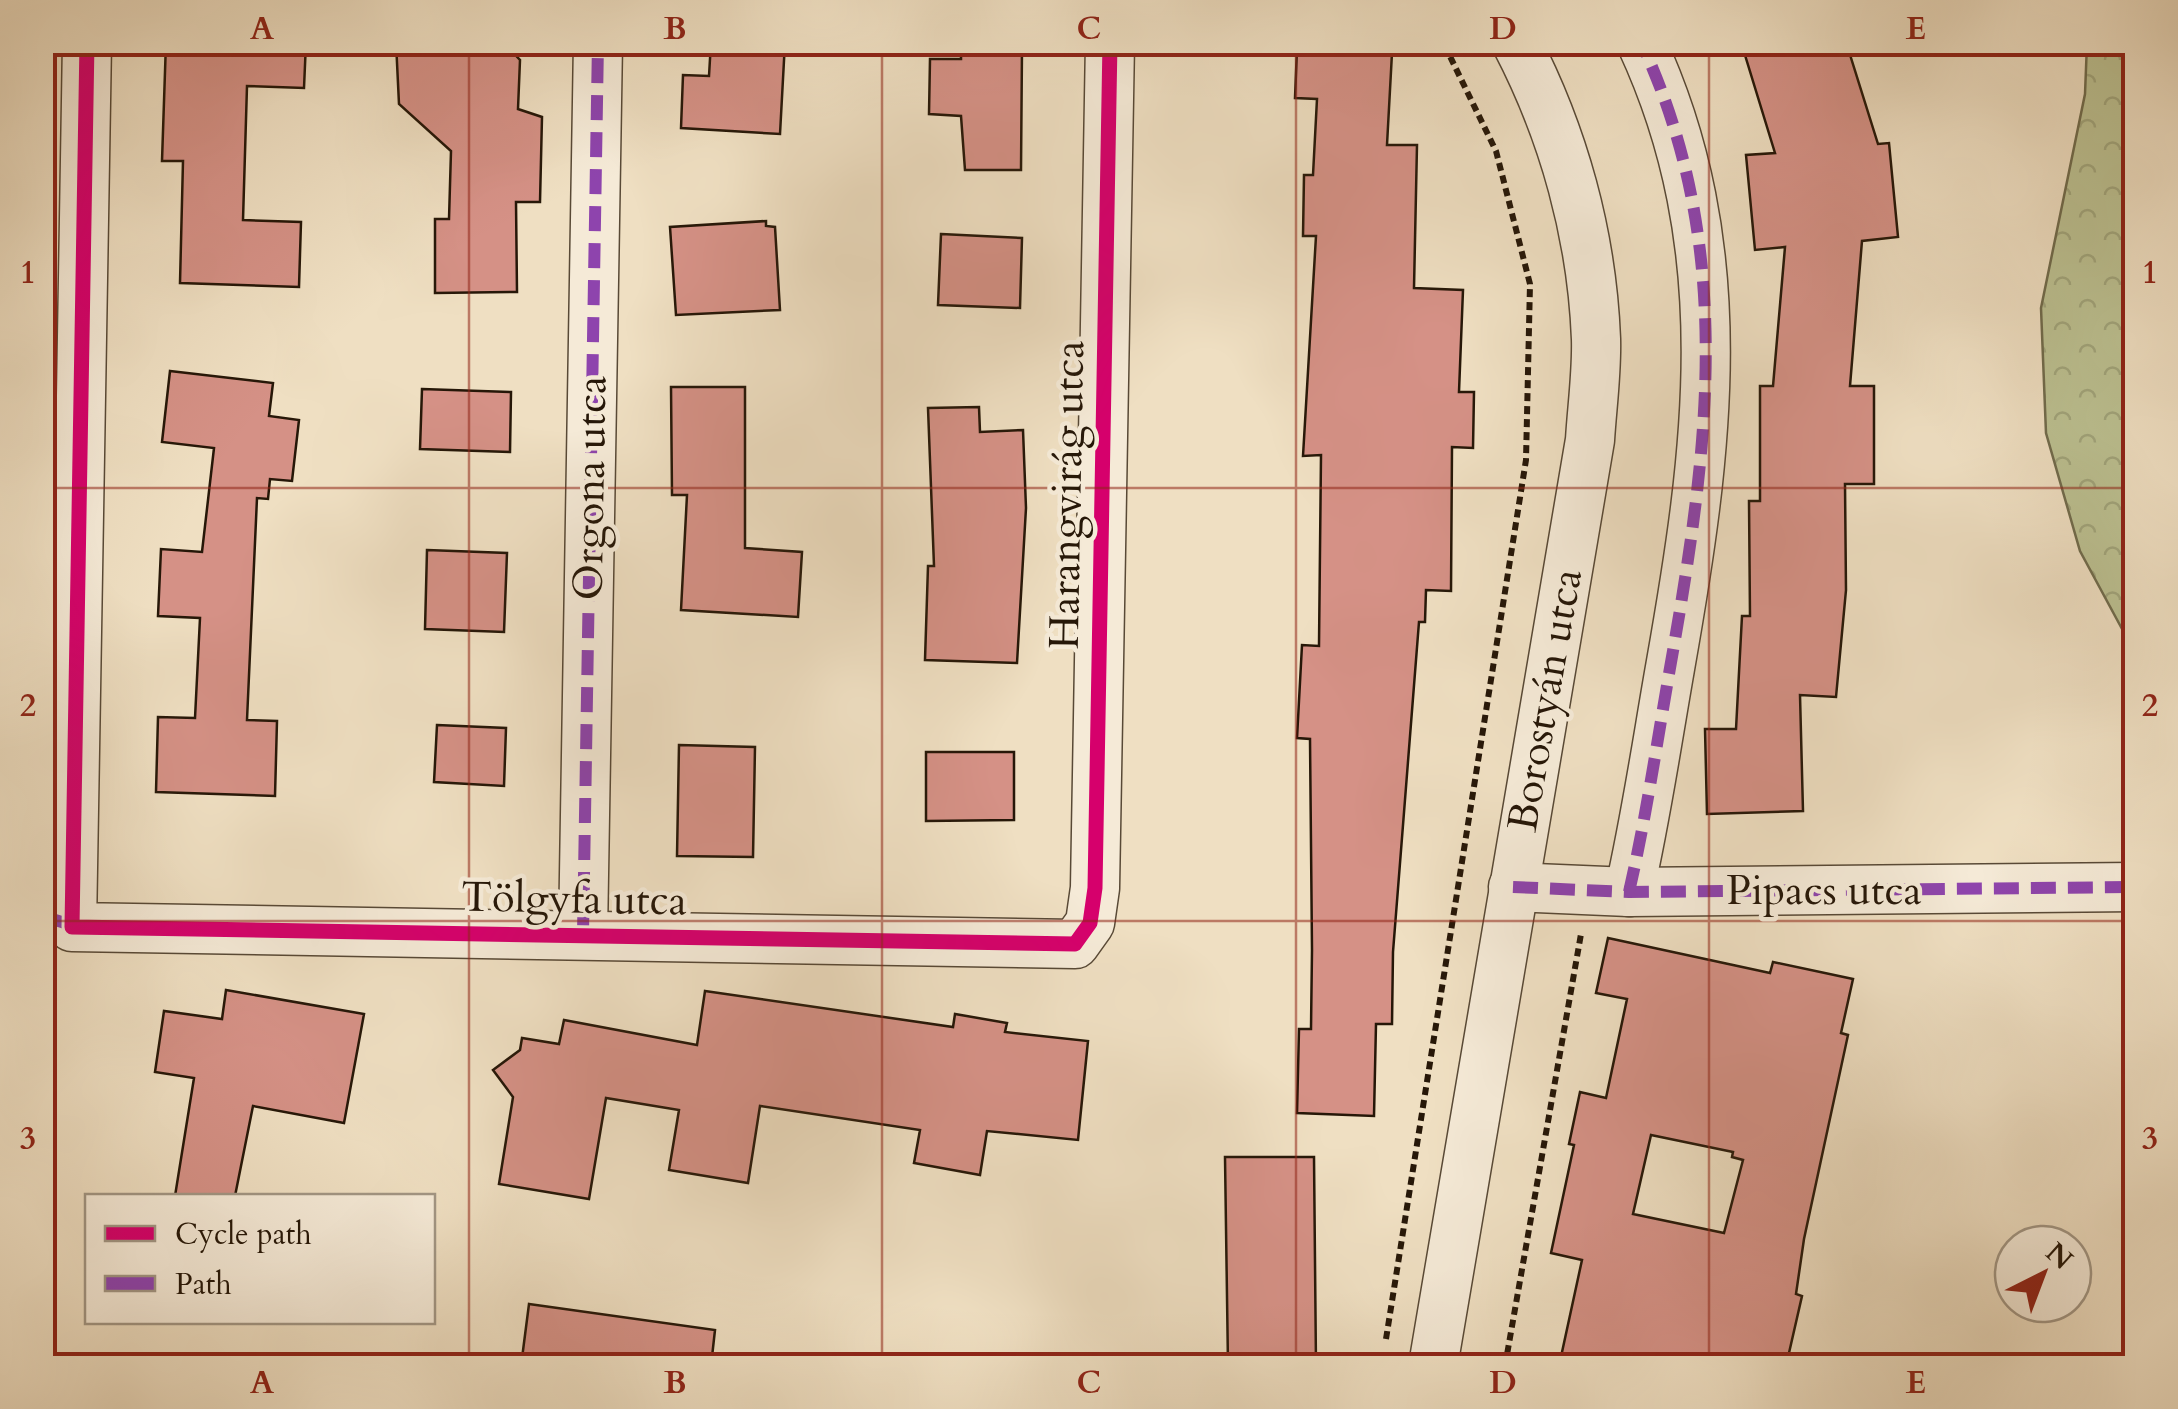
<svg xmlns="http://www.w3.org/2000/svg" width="2178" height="1409" font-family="Cardo,serif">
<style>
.forest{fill:url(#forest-crowns);stroke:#716c4d;stroke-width:2.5}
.building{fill:#d59186;stroke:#261708;stroke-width:2.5;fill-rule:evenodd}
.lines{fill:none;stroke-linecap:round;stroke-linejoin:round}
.minor-casing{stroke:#584936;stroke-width:51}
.path{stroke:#261708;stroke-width:6;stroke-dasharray:8 5;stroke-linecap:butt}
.minor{stroke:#f5ead7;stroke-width:48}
.quiet{stroke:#8e44ad;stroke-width:12;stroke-dasharray:25 12;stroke-linecap:butt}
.cycleway-casing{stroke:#f5ead7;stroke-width:21}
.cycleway{stroke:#d6006c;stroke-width:15}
.grid{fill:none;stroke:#8f2418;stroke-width:2.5;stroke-opacity:0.55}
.labels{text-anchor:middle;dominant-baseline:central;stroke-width:9;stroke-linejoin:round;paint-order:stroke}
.street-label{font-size:42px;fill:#261708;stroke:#f5ead7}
.neatline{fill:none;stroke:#8f2418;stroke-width:4}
.grid-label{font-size:32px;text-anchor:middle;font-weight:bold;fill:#8f2418}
</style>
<defs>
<pattern id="forest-crowns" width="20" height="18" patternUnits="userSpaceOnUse" patternTransform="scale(2.5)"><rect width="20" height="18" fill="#bcc192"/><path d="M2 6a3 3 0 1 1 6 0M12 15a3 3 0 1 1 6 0" fill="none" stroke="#a1a57c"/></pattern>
</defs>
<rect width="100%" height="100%" fill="#efdfc2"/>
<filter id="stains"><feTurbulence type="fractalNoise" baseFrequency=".002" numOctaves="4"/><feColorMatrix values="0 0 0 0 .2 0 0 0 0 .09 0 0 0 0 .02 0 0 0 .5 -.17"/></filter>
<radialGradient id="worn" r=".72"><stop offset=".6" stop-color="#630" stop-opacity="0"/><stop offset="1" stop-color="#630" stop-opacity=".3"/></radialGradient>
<polygon class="forest" points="2087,43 2135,43 2135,653 2080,551 2046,433 2041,308 2085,94"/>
<g class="building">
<polygon points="166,42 306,42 304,88 247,86 243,220 301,222 299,287 180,283 183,161 162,161"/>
<polygon points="396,42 503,42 520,60 518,109 542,117 540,202 516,202 517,292 435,293 435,219 449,219 451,151 399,104"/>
<polygon points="711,42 785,42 780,134 681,128 683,75 709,76"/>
<polygon points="1741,42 1846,42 1878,144 1889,143 1898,237 1862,241 1850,386 1874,386 1874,484 1845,484 1846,590 1836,697 1800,695 1803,811 1707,814 1705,729 1736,729 1742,616 1750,616 1749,501 1760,501 1760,386 1773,386 1785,247 1755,250 1746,155 1775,153"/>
<polygon points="961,47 1022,48 1021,170 965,170 961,116 929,114 930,59 961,59"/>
<polygon points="1297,48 1392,53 1387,145 1417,145 1414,288 1463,290 1459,392 1474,392 1473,448 1452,447 1451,591 1426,590 1425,622 1419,622 1393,952 1392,1024 1376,1024 1374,1116 1297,1113 1299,1029 1311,1029 1312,950 1310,739 1297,738 1302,645 1319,646 1321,455 1303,456 1316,236 1303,236 1304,175 1313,175 1317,99 1295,98"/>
<polygon points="766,221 766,226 775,227 780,310 676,315 670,227"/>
<polygon points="941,234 1022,238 1020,308 938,305"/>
<polygon points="170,371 273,383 269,416 299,420 292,481 270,479 268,499 257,498 247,720 277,721 275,796 156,792 158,717 195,718 200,618 158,616 161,549 202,552 214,448 162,442"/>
<polygon points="671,387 745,387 745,548 802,552 798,617 681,610 687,495 672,495"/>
<polygon points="422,389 511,392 510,452 420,449"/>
<polygon points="979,407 980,432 1023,430 1026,508 1017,663 925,660 928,566 934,566 928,408"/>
<polygon points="427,550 507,553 504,632 425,629"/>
<polygon points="437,725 506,728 504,786 434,782"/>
<polygon points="679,745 755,747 753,857 677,856"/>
<polygon points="926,752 1014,752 1014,820 926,821"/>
<path d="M1608,938l162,35 3,-11 80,17 -12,54 7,2 -44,204 -8,55 6,2 -16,70h-227l23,-106 -31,-7 23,-108 -5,-1 11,-52 26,6 21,-99 -31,-6zM1651,1135l82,17 -1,5 11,3 -19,73 -91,-19z"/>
<polygon points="226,990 364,1014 344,1123 253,1106 235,1196 175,1196 194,1078 155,1072 164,1011 222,1019"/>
<polygon points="705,991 953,1027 955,1014 1007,1023 1005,1032 1088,1041 1078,1140 987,1131 980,1175 914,1163 920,1130 760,1106 748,1183 669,1170 679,1110 606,1098 589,1199 499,1184 513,1097 493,1070 520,1050 522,1038 559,1044 564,1020 697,1045"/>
<polygon points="1225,1157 1314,1157 1316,1366 1228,1366"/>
<polygon points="529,1304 715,1330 711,1366 521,1366"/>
</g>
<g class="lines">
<defs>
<g id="minor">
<polyline points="87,42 72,927 1075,944 1090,923 1095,888 1110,42"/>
<polyline points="1513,887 1629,892 2136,887"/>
<path d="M1629,892c17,-74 28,-150 41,-224 38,-215 67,-420 -29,-626"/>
<polyline points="583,934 598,42"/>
<path d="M1433,1366l157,-926c2,-33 7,-68 6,-101 -4,-103 -32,-205 -80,-297"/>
</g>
</defs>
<use href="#minor" class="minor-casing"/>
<g class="path">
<polyline points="1386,1339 1526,460 1530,284 1496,151 1443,42"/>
<polyline points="1505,1366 1581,934"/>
</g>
<use href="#minor" class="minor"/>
<g class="quiet">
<polyline points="1513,887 1629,892 2136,887"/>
<path d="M1629,892c17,-74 28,-150 41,-224 38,-215 67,-420 -29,-626"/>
<polyline points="42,916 78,927"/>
<polyline points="583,934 598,42"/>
</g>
<defs>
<polyline id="cycleway" points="87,42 72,927 1075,944 1090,923 1095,888 1110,42"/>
</defs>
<use href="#cycleway" class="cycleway-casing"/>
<use href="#cycleway" class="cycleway"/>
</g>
<path class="grid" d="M469,42v1324M882,42v1324M1296,42v1324M1709,42v1324M42,488h2094M42,921h2094"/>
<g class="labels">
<g class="street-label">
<text transform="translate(590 488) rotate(-89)">Orgona utca</text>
<text transform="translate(1067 495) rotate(-89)">Harangvirág utca</text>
<text transform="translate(1545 700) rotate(-80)">Borostyán utca</text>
<text x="1824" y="890">Pipacs utca</text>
<text transform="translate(574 899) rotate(1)">Tölgyfa utca</text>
</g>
</g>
<rect width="2178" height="1409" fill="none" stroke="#efdfc2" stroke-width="110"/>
<rect x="85" y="1194" width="350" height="130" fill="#f5ead7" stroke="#a29684" stroke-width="2.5"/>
<rect x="105" y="1226" width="50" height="15" fill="#d6006c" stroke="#a29684" stroke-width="2.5"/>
<text x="175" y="1244" font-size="30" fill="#261708">Cycle path</text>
<rect x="105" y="1276" width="50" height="15" fill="#8e44ad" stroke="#a29684" stroke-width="2.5"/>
<text x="175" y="1294" font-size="30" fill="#261708">Path</text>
<g transform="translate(2043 1274) rotate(42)"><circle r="48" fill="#f5ead7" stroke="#a29684" stroke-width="2.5"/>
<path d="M0-8L18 38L0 25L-18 38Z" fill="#8f2418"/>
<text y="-15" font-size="28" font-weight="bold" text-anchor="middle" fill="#261708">N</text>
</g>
<rect x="55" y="55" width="2068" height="1299" class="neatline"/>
<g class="grid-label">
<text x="262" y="39">A</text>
<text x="675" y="39">B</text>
<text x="1089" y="39">C</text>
<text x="1503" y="39">D</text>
<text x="1916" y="39">E</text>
<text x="28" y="283">1</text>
<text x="2150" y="283">1</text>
<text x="28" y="716">2</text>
<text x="2150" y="716">2</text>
<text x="28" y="1149">3</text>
<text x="2150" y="1149">3</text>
<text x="262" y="1393">A</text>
<text x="675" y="1393">B</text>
<text x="1089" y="1393">C</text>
<text x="1503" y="1393">D</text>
<text x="1916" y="1393">E</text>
</g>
<rect width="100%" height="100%" filter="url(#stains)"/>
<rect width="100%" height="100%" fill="url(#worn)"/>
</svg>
